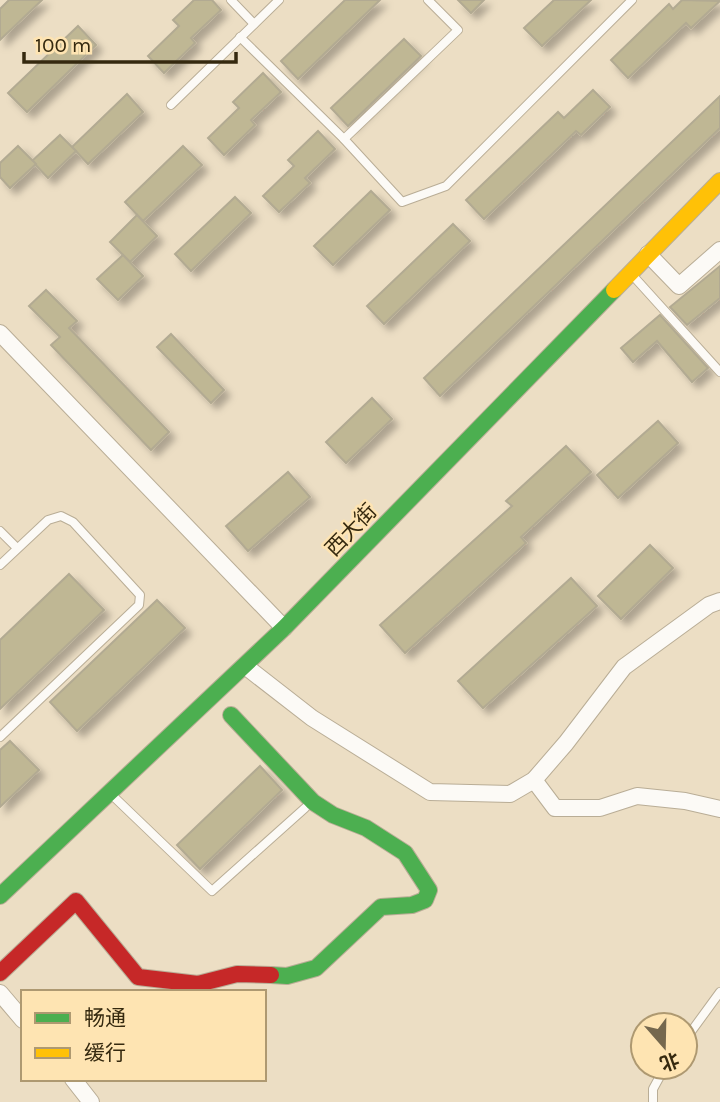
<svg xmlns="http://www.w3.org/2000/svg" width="720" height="1102" font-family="Karla,'Noto Sans SC',sans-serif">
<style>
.building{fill:#bfb794;stroke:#b2aa92;stroke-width:2;filter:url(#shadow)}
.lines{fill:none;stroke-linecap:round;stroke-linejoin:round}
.lane-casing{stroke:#b9ad96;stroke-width:10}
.street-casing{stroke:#b9ad96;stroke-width:18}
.fast-casing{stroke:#b9ad96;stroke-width:18}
.slow-casing{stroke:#b9ad96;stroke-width:18}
.jam-casing{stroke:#b9ad96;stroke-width:18}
.lane{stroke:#fcfaf6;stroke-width:8}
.street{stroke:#fcfaf6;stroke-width:16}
.fast{stroke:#4caf50;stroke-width:16}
.slow{stroke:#ffc107;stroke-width:16}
.jam{stroke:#c62828;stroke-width:16}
.labels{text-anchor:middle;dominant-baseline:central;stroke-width:5;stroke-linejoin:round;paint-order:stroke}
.street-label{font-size:21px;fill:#35290f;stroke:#fee4b2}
</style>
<defs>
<filter id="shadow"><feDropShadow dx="6" dy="6" stdDeviation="3.5" flood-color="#0004"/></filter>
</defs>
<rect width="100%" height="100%" fill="#ecdec4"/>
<g class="building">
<polygon points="9,0 42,0 0,40 0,9"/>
<polygon points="194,0 212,0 221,10 191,38 195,43 164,73 148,56 179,26 173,20"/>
<polygon points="345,0 380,0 298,79 281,61"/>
<polygon points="458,0 484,0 471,13"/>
<polygon points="554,0 591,0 542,46 524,28"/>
<polygon points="682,0 720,1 691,28 686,23 628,78 611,60 669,4 673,9"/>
<polygon points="78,26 96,45 27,112 8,93"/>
<polygon points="404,39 421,56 348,126 331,108"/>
<polygon points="263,73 281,92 251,120 255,125 224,155 208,138 239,108 233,102"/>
<polygon points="593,90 610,107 581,135 576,131 484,219 466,200 558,112 564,118"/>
<polygon points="127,94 143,112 88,164 72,147"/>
<polygon points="720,96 720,128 440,396 424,378"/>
<polygon points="318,131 335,149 305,178 310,183 279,212 263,196 294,166 288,160"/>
<polygon points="60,135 76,151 48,178 32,161"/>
<polygon points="18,146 36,164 10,188 0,177 0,163"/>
<polygon points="183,146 202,165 143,221 125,202"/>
<polygon points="371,191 390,210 333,265 314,246"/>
<polygon points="235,197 251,213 191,271 175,254"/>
<polygon points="137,215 157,236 130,262 110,242"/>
<polygon points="453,224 470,241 384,324 367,306"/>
<polygon points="123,255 143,276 118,300 97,279"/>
<polygon points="720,266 720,298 687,325 670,307"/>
<polygon points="46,290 77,321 69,328 169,432 151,450 51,345 60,337 29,306"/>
<polygon points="660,315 708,368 692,382 657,341 633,362 621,348"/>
<polygon points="171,334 224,390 211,403 157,347"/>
<polygon points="372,398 392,419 346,463 326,442"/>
<polygon points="658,421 678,443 618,498 597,475"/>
<polygon points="566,446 591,472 521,537 526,543 405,653 380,625 512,506 506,501"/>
<polygon points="288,472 310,497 248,551 226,526"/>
<polygon points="650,545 673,568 621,619 598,596"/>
<polygon points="69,574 104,610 0,709 0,640"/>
<polygon points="571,578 597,606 483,708 458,681"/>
<polygon points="157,600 185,628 77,731 50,702"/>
<polygon points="10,741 39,770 0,807 0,750"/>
<polygon points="260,766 282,790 200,869 177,845"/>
</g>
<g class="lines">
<defs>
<g id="lane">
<polyline points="231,0 254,24"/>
<polyline points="428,0 458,30 344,139 402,202 446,186 632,0"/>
<polyline points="240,37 344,139"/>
<polyline points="171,105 279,0"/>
<polyline points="635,278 720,372"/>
<polyline points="0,531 17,548"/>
<polyline points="0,565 48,520 61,516 73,522 140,595 139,605 0,737"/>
<polyline points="114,797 212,891 305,808"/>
<polyline points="685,1040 720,992"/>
<polyline points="653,1102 653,1089 665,1067"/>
</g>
<g id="street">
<polyline points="648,254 679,286 720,250"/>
<polyline points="0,333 284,628"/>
<polyline points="245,666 312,718 430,792 510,794 534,780 566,743 624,667 709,605 720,601"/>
<polyline points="534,780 555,808 600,808 637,796 685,801 720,809"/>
<polyline points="0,993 23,1020"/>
<polyline points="73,1079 91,1102"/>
</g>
<g id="fast">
<polyline points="231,715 313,802 333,815 366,828 405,853 429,890 425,900 412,905 381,907 316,968 287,976 271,975"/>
<polyline points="0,896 284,628 614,290"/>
</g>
<polyline id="slow" points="614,290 720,181"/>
<polyline id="jam" points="0,973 76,901 138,977 198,984 237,974 271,975"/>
</defs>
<use href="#lane" class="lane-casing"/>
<use href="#street" class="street-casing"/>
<use href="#fast" class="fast-casing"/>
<use href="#slow" class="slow-casing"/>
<use href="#jam" class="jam-casing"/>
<use href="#lane" class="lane"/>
<use href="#street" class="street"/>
<use href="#fast" class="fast"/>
<use href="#slow" class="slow"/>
<use href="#jam" class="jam"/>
</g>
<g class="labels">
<g class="street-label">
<text transform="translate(351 530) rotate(-46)">西大街</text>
</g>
</g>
<rect x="21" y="990" width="245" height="91" fill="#fee4b2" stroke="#ae9971" stroke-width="2"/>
<rect x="35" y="1013" width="35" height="10" fill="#4caf50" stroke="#ae9971" stroke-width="2"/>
<text x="84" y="1025" font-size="21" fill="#35290f">畅通</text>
<rect x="35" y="1048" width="35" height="10" fill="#ffc107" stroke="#ae9971" stroke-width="2"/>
<text x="84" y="1060" font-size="21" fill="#35290f">缓行</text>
<g transform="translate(664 1046) rotate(160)"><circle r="33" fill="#fee4b2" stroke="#ae9971" stroke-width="2"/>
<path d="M0-5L12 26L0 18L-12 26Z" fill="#75684e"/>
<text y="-10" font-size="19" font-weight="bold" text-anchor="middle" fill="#35290f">北</text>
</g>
<path d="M24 52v10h212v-10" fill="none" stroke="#35290f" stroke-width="3.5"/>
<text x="35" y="52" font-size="21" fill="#35290f" stroke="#fee4b2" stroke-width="5" paint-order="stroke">100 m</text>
</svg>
